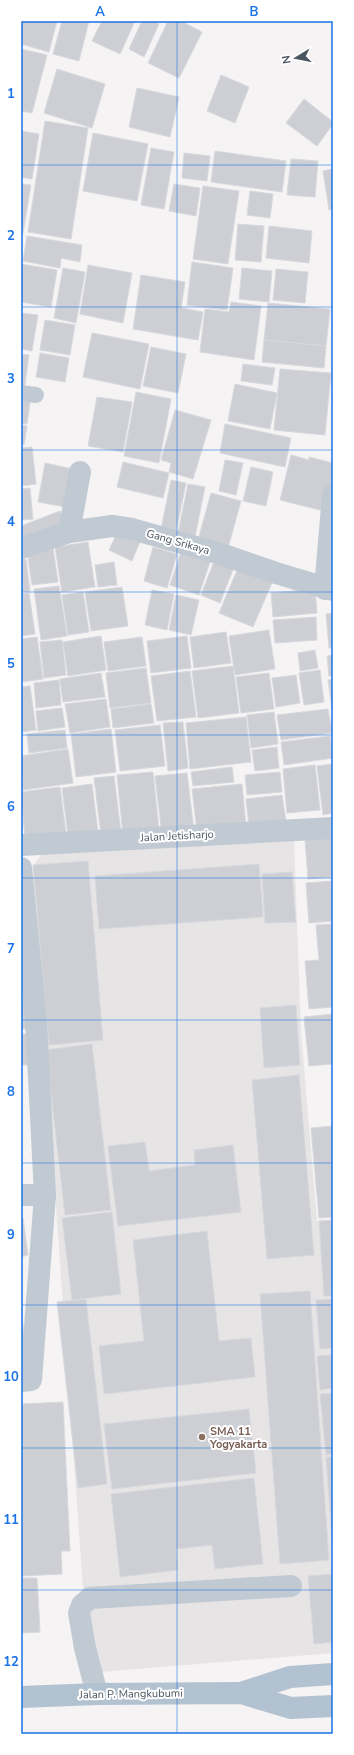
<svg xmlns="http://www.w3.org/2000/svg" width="354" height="1755" font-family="'Nunito Sans',sans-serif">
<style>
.education{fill:#e6e4e5}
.building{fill:#cdcfd5;stroke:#d7d9de}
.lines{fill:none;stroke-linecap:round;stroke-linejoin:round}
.service{stroke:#c1cad2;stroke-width:16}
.minor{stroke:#c1cad2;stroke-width:22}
.primary{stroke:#b3c2d1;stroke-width:22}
.grid{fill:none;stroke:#1a73e8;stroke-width:1;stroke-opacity:0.55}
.education-dot{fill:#8d6e63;stroke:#fff;stroke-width:1.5}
.labels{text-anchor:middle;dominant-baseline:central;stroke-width:4;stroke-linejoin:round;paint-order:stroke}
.street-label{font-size:11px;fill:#4a5661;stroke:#fff}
.education-label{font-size:11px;font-weight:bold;fill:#785e54;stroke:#fff;text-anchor:start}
.neatline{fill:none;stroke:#1a73e8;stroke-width:1.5}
.grid-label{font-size:13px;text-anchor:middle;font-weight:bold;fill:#1a73e8}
</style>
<rect width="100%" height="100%" fill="#f5f3f3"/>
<polygon class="education" points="294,840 301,1031 317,1221 333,1220 333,1653 89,1673 32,868 43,852"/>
<g class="building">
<polygon points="21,21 57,21 49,52 21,44"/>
<polygon points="62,21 89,21 79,61 53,54"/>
<polygon points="102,21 135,21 120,54 92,41"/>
<polygon points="142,21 153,21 159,24 144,57 129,49"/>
<polygon points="168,21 181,21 202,32 179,78 148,63"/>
<polygon points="21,49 47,55 32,113 21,111"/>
<polygon points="57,69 105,84 92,128 44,113"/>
<polygon points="221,75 249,87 235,123 207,111"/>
<polygon points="137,88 179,97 170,137 129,127"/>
<polygon points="304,99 333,122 333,124 317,146 286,123"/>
<polygon points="45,121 88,128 71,239 28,232"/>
<polygon points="21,131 39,134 32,179 21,177"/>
<polygon points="93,133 148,144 137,201 83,191"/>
<polygon points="151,148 174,152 164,209 141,205"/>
<polygon points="215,151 286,161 282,192 211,182"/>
<polygon points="184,153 210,156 207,181 182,178"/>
<polygon points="291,159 318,161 315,197 287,195"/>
<polygon points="333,169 333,209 329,210 323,171"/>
<polygon points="21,184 31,185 23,233 21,233"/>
<polygon points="174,184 200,188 196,216 169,211"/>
<polygon points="203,186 239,191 228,264 193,259"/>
<polygon points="250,191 273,194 270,218 247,215"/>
<polygon points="238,224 264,226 261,262 235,260"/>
<polygon points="269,226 312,231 309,263 266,258"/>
<polygon points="27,236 82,245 80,262 61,258 60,268 23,261"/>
<polygon points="192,262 233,268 227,310 187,305"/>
<polygon points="21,264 57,270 51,307 21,302"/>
<polygon points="88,265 132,273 123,323 80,314"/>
<polygon points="63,268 85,272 76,323 54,318"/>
<polygon points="242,268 272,271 269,302 239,299"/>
<polygon points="276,269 308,272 305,303 273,300"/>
<polygon points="141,275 185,282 181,308 203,312 198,340 133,329"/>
<polygon points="231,302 261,306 254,360 200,352 205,309 229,312"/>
<polygon points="268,303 330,309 326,346 264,340"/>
<polygon points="21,313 38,315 32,351 21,349"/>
<polygon points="45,320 75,325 70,355 40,350"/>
<polygon points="92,333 149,344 140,389 83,377"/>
<polygon points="264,340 326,346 324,368 262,362"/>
<polygon points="151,347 186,354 178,393 143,386"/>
<polygon points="40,353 69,358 65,382 36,377"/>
<polygon points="21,354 29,355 24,391 21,391"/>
<polygon points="243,364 275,368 272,385 241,381"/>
<polygon points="280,369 331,373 325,435 274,430"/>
<polygon points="235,384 277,393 270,429 228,421"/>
<polygon points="136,392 171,399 159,463 124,456"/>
<polygon points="21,394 31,395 27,424 21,423"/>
<polygon points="97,397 132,402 123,452 88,446"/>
<polygon points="175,410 211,420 193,479 169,472 171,463 161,460"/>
<polygon points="225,424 291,438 285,467 220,453"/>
<polygon points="21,425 27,426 24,445 21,444"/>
<polygon points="32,447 36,484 21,486 21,448"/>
<polygon points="291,455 309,460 309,457 333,463 333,477 324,511 280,500"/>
<polygon points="225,460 243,463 236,495 219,491"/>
<polygon points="123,462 169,473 163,498 117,487"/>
<polygon points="45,463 73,469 66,507 38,502"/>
<polygon points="251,467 273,472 266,506 243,501"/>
<polygon points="171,480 186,483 175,537 160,534"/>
<polygon points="188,484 205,487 194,542 177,538"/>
<polygon points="30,488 33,519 21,520 21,489"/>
<polygon points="211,493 241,501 228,548 198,540"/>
<polygon points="60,511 66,527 21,545 21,526"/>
<polygon points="119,529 141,539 132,561 109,550"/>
<polygon points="88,542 95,587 62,592 55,547"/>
<polygon points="153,547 177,554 167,588 144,581"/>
<polygon points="53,548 58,582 32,585 27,551"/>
<polygon points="182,549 211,559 199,595 170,585"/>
<polygon points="21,559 26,559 30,591 21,592"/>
<polygon points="215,559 234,567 220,603 201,595"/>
<polygon points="114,562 117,585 98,587 95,565"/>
<polygon points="238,568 272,583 253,627 219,613"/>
<polygon points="59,586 67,636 41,640 34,589"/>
<polygon points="122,587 128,626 91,631 85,592"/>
<polygon points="315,589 317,613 273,617 271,593"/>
<polygon points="152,590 174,594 167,630 145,625"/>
<polygon points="83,592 89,632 68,635 62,595"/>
<polygon points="29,593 35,634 21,636 21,594"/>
<polygon points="176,595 199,600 191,635 169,630"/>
<polygon points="333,613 333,648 329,648 326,614"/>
<polygon points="316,617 317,640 275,643 273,620"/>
<polygon points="269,630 275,669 235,675 229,636"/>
<polygon points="226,632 231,663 194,668 190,637"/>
<polygon points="101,636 106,670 68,676 63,642"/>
<polygon points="187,636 191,668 151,673 147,641"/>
<polygon points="37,637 43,679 21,682 21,639"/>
<polygon points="142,637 146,666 108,671 104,642"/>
<polygon points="62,640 66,675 44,678 40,642"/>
<polygon points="315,650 318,668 300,671 298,653"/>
<polygon points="333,655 333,676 329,676 327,656"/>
<polygon points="233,666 239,713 198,718 192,671"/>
<polygon points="146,668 151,703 110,708 106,673"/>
<polygon points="320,670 324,702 304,705 299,673"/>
<polygon points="190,671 196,717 157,721 151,676"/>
<polygon points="101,673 105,697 63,702 60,679"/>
<polygon points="269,673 274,709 241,713 236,677"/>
<polygon points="296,675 300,703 276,707 272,678"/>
<polygon points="333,679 333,716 328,680"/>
<polygon points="59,680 61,705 36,708 34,683"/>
<polygon points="30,686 36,730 21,732 21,687"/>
<polygon points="106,699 110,727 70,733 65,704"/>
<polygon points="151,704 154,723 113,728 111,709"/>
<polygon points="62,708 65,727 38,731 36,711"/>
<polygon points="328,709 332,733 281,740 277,715"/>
<polygon points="274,712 278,744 251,748 247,715"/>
<polygon points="246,717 251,762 190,769 186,723"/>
<polygon points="183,722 188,768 168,771 163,723"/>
<polygon points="160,725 165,766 120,771 115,730"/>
<polygon points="111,729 116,772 76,777 71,734"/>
<polygon points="65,730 67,748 29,753 27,734"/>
<polygon points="330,736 333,758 284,765 281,742"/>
<polygon points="277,747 279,768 255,771 252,750"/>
<polygon points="68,749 73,783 23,790 21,756"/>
<polygon points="333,764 333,813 323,815 317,766"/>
<polygon points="315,765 320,810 287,813 283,769"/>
<polygon points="232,767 234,782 193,786 191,772"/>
<polygon points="153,772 159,830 123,835 117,775"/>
<polygon points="280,772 282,792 247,795 245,775"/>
<polygon points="187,773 194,831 162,835 155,776"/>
<polygon points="114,776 121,833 101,835 94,778"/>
<polygon points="92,784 98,832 68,835 62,788"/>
<polygon points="242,784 246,827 197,831 192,789"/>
<polygon points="60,787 66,834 25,838 21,792"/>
<polygon points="282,795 286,822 249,826 246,799"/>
<polygon points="333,838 333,877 308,879 305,840"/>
<polygon points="88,861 103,1040 49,1045 33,865"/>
<polygon points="259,864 263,917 99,929 95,876"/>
<polygon points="292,872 296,922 265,923 262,874"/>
<polygon points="333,881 333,921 309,923 306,883"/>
<polygon points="333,924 333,1007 309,1009 305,961 319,960 316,925"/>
<polygon points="28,999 28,1029 21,1029 21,1000"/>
<polygon points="296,1005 300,1065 264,1068 260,1008"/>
<polygon points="333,1014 333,1064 309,1066 304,1017"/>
<rect x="21" y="1034" width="14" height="31"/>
<polygon points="92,1044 111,1210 65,1215 46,1050"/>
<polygon points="299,1075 314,1255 267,1259 252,1080"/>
<polygon points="333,1126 333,1217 319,1218 311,1128"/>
<polygon points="145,1142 149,1171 195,1165 194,1150 233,1145 241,1212 118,1226 108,1146"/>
<polygon points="112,1212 121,1294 72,1300 62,1218"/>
<polygon points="23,1218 28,1255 21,1257 21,1219"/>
<polygon points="333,1220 333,1296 324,1296 319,1221"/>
<polygon points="207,1231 219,1341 251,1338 255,1377 104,1394 99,1346 144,1341 133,1240"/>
<polygon points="310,1291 329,1560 280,1564 260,1294"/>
<polygon points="86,1299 107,1484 78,1488 57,1302"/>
<polygon points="333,1299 333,1348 320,1349 316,1300"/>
<polygon points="21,1307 26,1353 21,1354"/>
<polygon points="333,1355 333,1388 320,1390 317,1356"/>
<polygon points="333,1393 333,1454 326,1455 320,1394"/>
<polygon points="63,1402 70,1551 61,1551 62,1574 21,1576 21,1404"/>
<polygon points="249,1409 256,1473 112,1489 104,1424"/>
<polygon points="326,1457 333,1457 333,1552"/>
<polygon points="254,1478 263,1564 215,1569 212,1545 176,1549 178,1570 120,1577 111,1494"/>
<polygon points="333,1574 333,1642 314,1644 308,1576"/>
<polygon points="21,1578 37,1578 40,1632 21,1633"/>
</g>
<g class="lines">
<polyline class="service" points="21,393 36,395"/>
<g class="minor">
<polyline points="69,532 80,472"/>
<polyline points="21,548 69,532 112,526 132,529 221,554 276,573 333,590"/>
<polyline points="325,589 333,495"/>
<polyline points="21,845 333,828"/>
<polyline points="21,868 36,1020 45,1195 31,1380 21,1381"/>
<polyline points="21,1195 45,1195"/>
<polyline points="97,1694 85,1648 79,1613 82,1605 90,1598 291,1586"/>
</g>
<g class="primary">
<polyline points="241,1693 290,1677 333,1674"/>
<polyline points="21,1697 97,1694 241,1693 291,1708 333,1706"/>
</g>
</g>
<path class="grid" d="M177,21v1713M21,165h312M21,307h312M21,450h312M21,592h312M21,735h312M21,878h312M21,1020h312M21,1163h312M21,1305h312M21,1448h312M21,1590h312"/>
<circle class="education-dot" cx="202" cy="1437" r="4"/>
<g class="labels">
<g class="street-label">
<text transform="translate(178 542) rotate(16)">Gang Srikaya</text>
<text transform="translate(177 836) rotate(-3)">Jalan Jetisharjo</text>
<text transform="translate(131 1694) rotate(-1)">Jalan P. Mangkubumi</text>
</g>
<g class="education-label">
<text x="210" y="1431">SMA 11<tspan x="210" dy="13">Yogyakarta</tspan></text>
</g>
</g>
<rect width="354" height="1755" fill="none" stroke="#ffffff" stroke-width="44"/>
<g transform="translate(296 58) rotate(260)" stroke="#ffffff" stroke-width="3" paint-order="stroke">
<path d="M0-3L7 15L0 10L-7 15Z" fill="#4a5661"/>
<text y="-6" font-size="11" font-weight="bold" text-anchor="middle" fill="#4a5661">N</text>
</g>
<rect x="22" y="22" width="310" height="1711" class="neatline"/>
<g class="grid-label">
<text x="100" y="16">A</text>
<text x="254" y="16">B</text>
<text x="11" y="98">1</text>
<text x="11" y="240">2</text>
<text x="11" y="383">3</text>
<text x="11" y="526">4</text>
<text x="11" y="668">5</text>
<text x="11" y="811">6</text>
<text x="11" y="953">7</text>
<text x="11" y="1096">8</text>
<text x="11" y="1239">9</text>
<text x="11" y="1381">10</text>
<text x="11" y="1524">11</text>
<text x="11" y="1666">12</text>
</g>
</svg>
